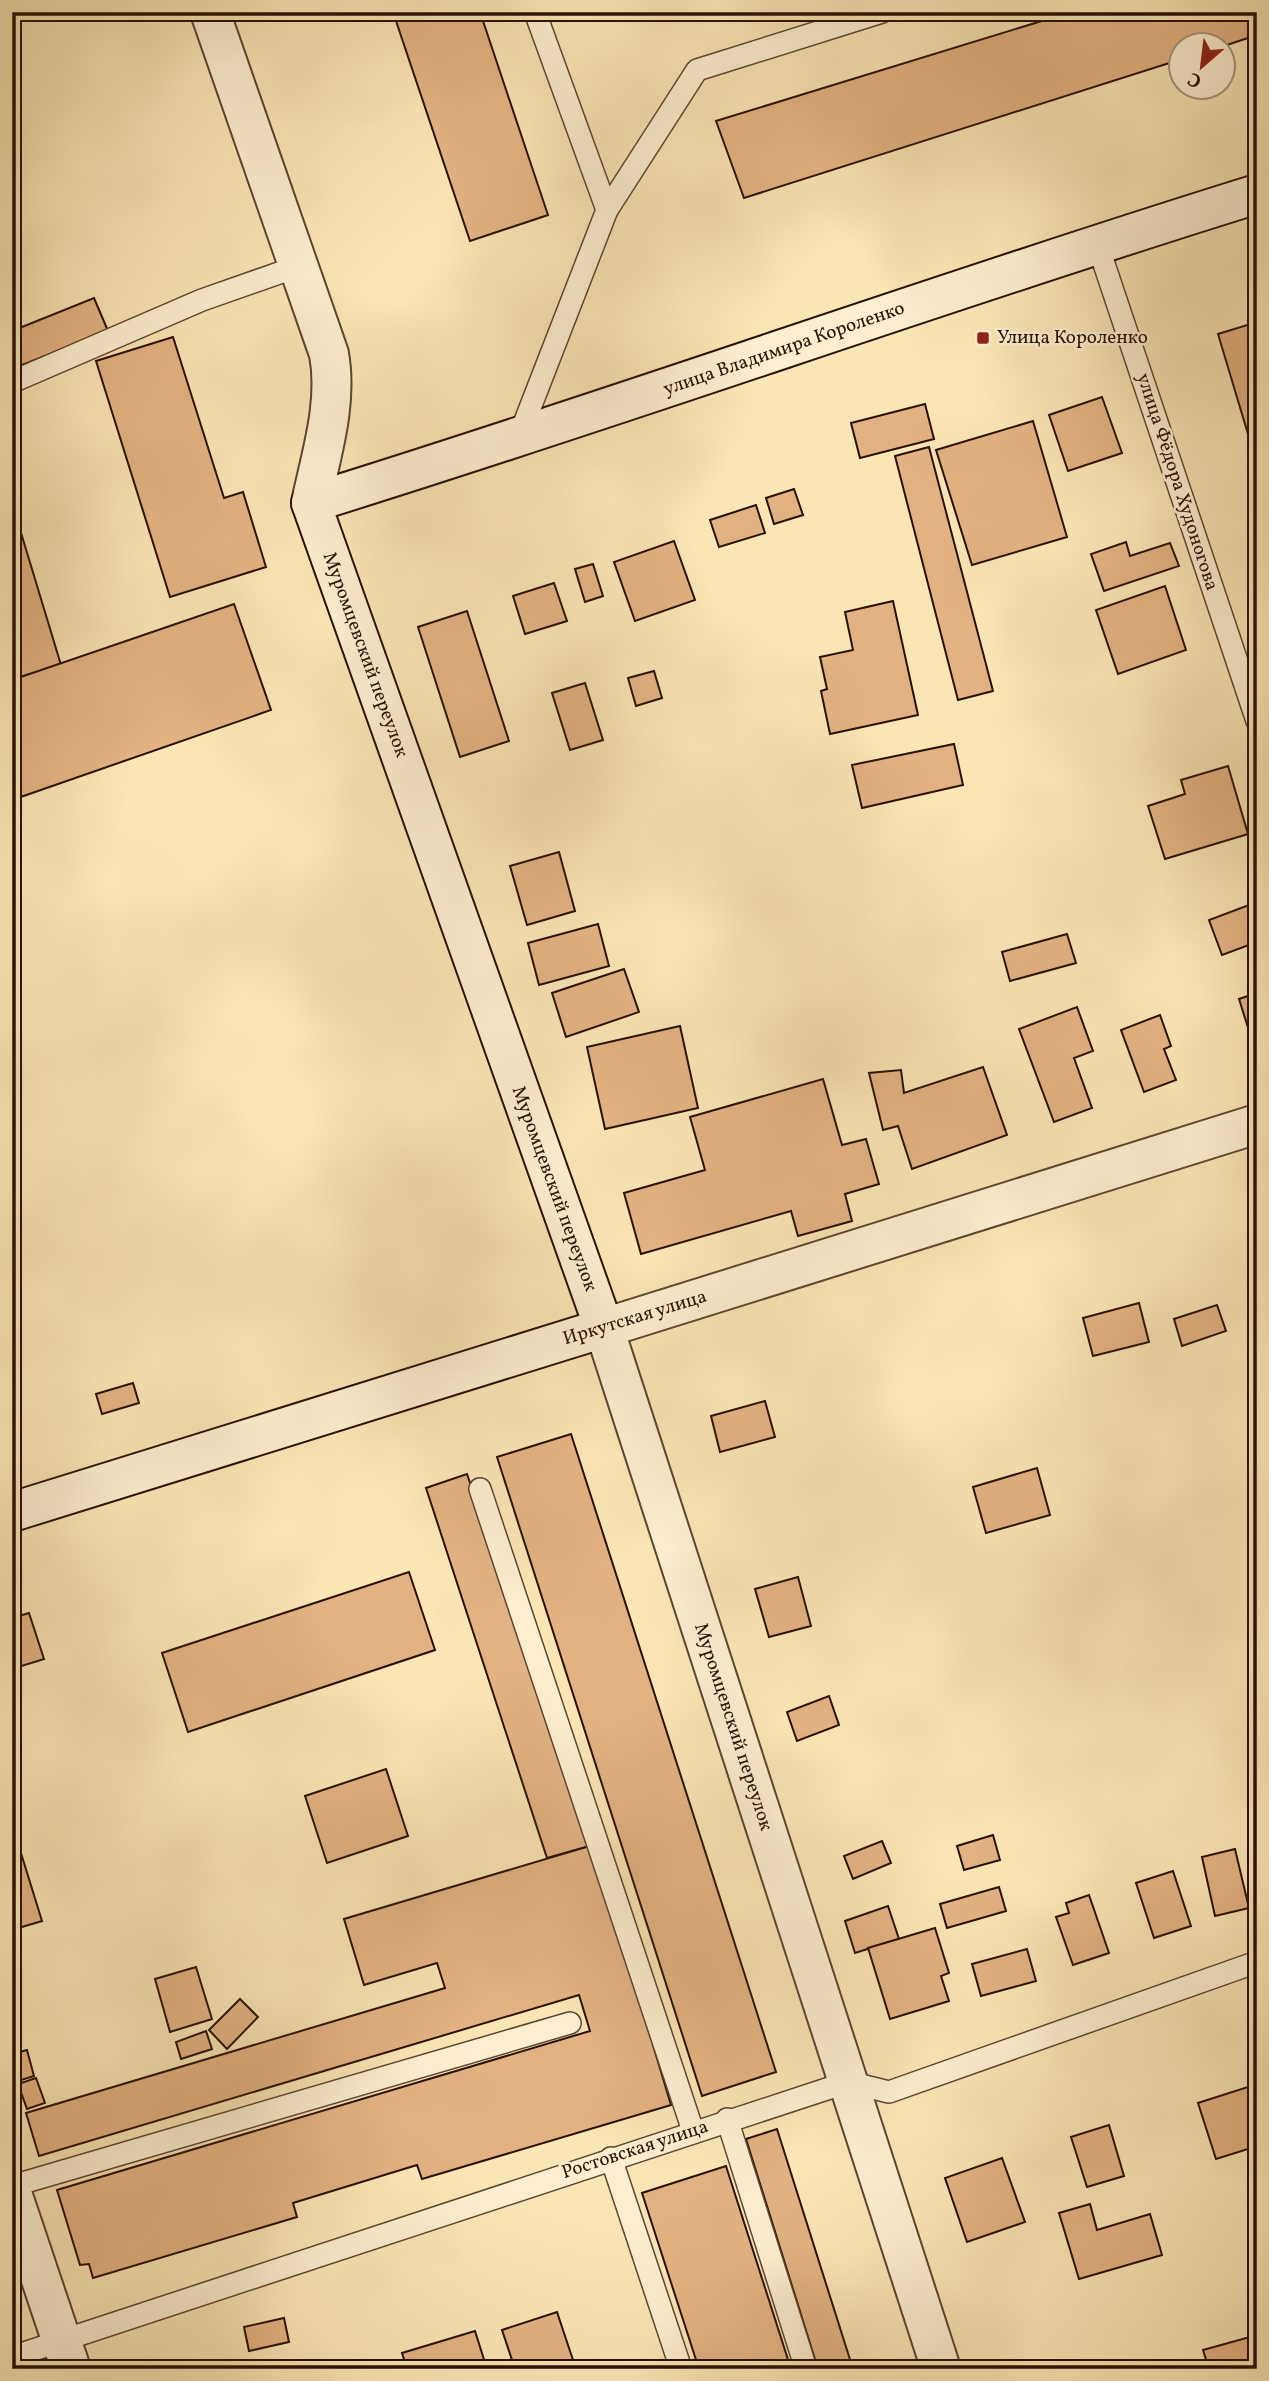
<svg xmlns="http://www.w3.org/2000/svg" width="1269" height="2381" font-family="Vollkorn,serif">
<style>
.building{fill:#e3b282;stroke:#291005;stroke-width:2}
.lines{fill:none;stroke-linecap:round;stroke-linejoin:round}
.service-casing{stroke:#5d4531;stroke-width:24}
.minor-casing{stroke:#5d4531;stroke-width:42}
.tertiary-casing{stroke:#5d4531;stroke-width:42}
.secondary-casing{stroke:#291005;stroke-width:42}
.service{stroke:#fceecf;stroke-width:21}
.minor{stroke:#fceecf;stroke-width:38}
.tertiary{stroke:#fceecf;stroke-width:38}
.secondary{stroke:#fceecf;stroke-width:38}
.poi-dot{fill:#8f2418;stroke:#fceecf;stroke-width:2.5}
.labels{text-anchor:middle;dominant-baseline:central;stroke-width:5;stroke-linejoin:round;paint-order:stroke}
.poi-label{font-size:19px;fill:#291005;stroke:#fceecf;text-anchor:start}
.street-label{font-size:19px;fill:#291005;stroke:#fceecf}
</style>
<rect width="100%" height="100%" fill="#fae5b5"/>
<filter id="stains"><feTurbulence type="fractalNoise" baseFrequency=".00286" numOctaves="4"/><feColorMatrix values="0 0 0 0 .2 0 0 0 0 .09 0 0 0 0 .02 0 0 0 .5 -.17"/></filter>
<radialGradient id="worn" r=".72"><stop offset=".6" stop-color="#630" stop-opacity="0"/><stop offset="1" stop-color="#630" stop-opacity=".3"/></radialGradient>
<g class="building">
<polygon points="393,12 480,12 548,215 470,241"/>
<polygon points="1071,12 1257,12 1257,35 1224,46 1182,46 1182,59 744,198 716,121"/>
<polygon points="94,298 108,331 12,369 12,331"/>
<polygon points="1257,322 1257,454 1254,454 1218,334"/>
<polygon points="173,337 224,498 243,492 266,567 170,597 96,361"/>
<polygon points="1102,397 1122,453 1068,471 1049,415"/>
<polygon points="925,404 934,439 860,458 851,423"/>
<polygon points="1033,421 1067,537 972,565 936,450"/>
<polygon points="929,447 993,691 958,700 895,456"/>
<polygon points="794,489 803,515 774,524 766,498"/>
<polygon points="12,503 61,665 20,677 12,652"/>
<polygon points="756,505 765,533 719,547 710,520"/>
<polygon points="674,541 695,600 635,621 614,562"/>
<polygon points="1126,542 1130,556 1170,543 1179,566 1104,591 1091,554"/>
<polygon points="593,564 603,596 585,602 575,569"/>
<polygon points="554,583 567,621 525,634 513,596"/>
<polygon points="1165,586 1186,650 1118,674 1096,610"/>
<polygon points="893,601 918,715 830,734 821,691 827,689 820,657 853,650 845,612"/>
<polygon points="234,604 271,710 12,800 12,680"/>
<polygon points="467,611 509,741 460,757 418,627"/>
<polygon points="654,671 662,698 636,706 628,678"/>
<polygon points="585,683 603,740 570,750 552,693"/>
<polygon points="954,744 963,785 862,808 852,765"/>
<polygon points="1228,766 1248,834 1165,859 1148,806 1185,794 1181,780"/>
<polygon points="559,852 575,911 527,925 510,866"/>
<polygon points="1257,902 1257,942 1222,955 1209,920"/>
<polygon points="598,924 609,966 539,985 528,943"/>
<polygon points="1067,934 1076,963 1010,981 1002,952"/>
<polygon points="624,969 639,1012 566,1037 552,993"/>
<polygon points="1257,993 1257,1053 1256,1053 1239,999"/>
<polygon points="1077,1007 1093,1051 1074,1058 1092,1108 1054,1122 1019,1029"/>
<polygon points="1160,1015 1171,1046 1164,1049 1176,1080 1144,1092 1121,1030"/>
<polygon points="680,1026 698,1108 605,1129 587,1047"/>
<polygon points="983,1067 1007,1135 912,1169 898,1126 883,1130 869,1073 901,1070 904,1093"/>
<polygon points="823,1079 842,1145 866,1139 879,1184 845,1194 852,1221 798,1236 791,1211 641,1254 624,1193 705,1170 690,1117"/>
<polygon points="1139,1303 1149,1342 1093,1356 1083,1318"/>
<polygon points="1217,1305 1226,1331 1182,1346 1174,1319"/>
<polygon points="133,1383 139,1403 102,1414 96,1394"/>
<polygon points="765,1401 775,1437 720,1452 711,1416"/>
<polygon points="571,1434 776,2072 702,2096 497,1457"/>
<polygon points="1037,1468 1050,1515 986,1533 973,1487"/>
<polygon points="467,1474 593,1845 547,1858 426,1488"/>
<polygon points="409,1572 435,1650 188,1732 162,1653"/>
<polygon points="798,1577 811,1626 769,1637 755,1589"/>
<polygon points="29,1613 44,1659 12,1669 12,1618"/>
<polygon points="829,1696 839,1725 797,1741 787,1712"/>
<polygon points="386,1769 408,1836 327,1863 305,1796"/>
<polygon points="12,1824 42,1921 12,1930"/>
<polygon points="993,1835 1000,1860 964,1870 957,1846"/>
<polygon points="882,1841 891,1863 853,1879 844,1856"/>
<polygon points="593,1845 671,2105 422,2179 417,2165 293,2203 297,2217 93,2278 89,2264 80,2265 57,2190 590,2031 579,1995 39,2156 26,2113 445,1988 437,1963 364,1985 344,1919"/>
<polygon points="1235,1849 1249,1908 1215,1916 1202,1857"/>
<polygon points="1173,1871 1191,1926 1154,1938 1136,1883"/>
<polygon points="999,1887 1006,1911 947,1928 940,1904"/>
<polygon points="1089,1895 1109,1953 1073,1965 1056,1917 1069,1913 1066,1903"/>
<polygon points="888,1906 899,1939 855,1953 845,1921"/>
<polygon points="935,1928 949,1973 941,1976 949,2001 890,2019 868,1948"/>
<polygon points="1027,1949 1036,1981 981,1996 972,1964"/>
<polygon points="196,1967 212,2019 170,2032 155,1979"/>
<polygon points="240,1999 258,2017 227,2049 209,2030"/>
<polygon points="206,2031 212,2049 181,2059 176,2042"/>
<polygon points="27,2050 34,2076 18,2081 12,2054"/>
<polygon points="36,2078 45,2103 27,2109 18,2084"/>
<polygon points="1257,2084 1257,2168 1251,2148 1216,2159 1198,2103"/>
<polygon points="1109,2125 1124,2176 1087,2187 1071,2137"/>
<polygon points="777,2129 853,2369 818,2369 746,2139"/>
<polygon points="1002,2158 1025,2222 967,2242 945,2178"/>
<polygon points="726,2166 791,2369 699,2369 642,2193"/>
<polygon points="1090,2204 1097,2230 1150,2214 1162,2255 1079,2279 1059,2213"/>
<polygon points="557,2312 576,2369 515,2369 502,2330"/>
<polygon points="284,2318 289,2342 249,2351 244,2327"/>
<polygon points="475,2331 487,2369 407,2369 402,2353"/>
<polygon points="1257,2335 1257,2369 1209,2369 1203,2350"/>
</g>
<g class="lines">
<defs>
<g id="service">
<polyline points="607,210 697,70 882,12"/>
<polyline points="1097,243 1257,721"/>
<polyline points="12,382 202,300 299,266"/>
<polyline points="518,439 607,210 535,12"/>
<polyline points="480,1489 693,2131"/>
<polyline points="727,2119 806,2369"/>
<polyline points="611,2158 681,2369"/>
<polyline points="12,2186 570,2023"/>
<polyline points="12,2357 848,2082 889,2092 1257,1962"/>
</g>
<g id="minor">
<path d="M210,12l119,342c9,50 -8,101 -18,149"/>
<polyline points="12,2193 71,2369"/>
</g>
<polyline id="tertiary" points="941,2369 604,1328 1257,1124"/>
<path id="secondary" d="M12,1512l592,-184 -293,-825c317,-98 629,-211 946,-309"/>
</defs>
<use href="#service" class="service-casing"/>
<use href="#minor" class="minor-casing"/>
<use href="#tertiary" class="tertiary-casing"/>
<use href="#secondary" class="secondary-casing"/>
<use href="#service" class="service"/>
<use href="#minor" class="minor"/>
<use href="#tertiary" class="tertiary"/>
<use href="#secondary" class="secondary"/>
</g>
<rect class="poi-dot" x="976" y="331" width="14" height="14" rx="3.5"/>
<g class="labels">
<g class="poi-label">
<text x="997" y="338">Улица Короленко</text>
</g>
<g class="street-label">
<text transform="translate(784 349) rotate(-19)">улица Владимира Короленко</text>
<text transform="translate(1177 482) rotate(72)">улица Фёдора Худоногова</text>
<text transform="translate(365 655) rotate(70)">Муромцевский переулок</text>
<text transform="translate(554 1189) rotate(70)">Муромцевский переулок</text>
<text transform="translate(635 1318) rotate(-17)">Иркутская улица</text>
<text transform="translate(733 1727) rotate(72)">Муромцевский переулок</text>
<text transform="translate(635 2150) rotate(-18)">Ростовская улица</text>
</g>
</g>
<rect width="1269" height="2381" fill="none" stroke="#fae5b5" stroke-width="42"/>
<rect x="14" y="14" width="1241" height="2353" fill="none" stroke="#291005" stroke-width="3.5"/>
<rect x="21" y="21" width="1227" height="2339" fill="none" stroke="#291005" stroke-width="2"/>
<g transform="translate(1202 66) rotate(208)"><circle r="33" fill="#fceecf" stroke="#a8957e" stroke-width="2"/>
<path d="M0-5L12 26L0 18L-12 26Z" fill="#8f2418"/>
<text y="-10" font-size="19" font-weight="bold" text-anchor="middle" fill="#291005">С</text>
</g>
<rect width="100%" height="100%" filter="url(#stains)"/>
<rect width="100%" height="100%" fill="url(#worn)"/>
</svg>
